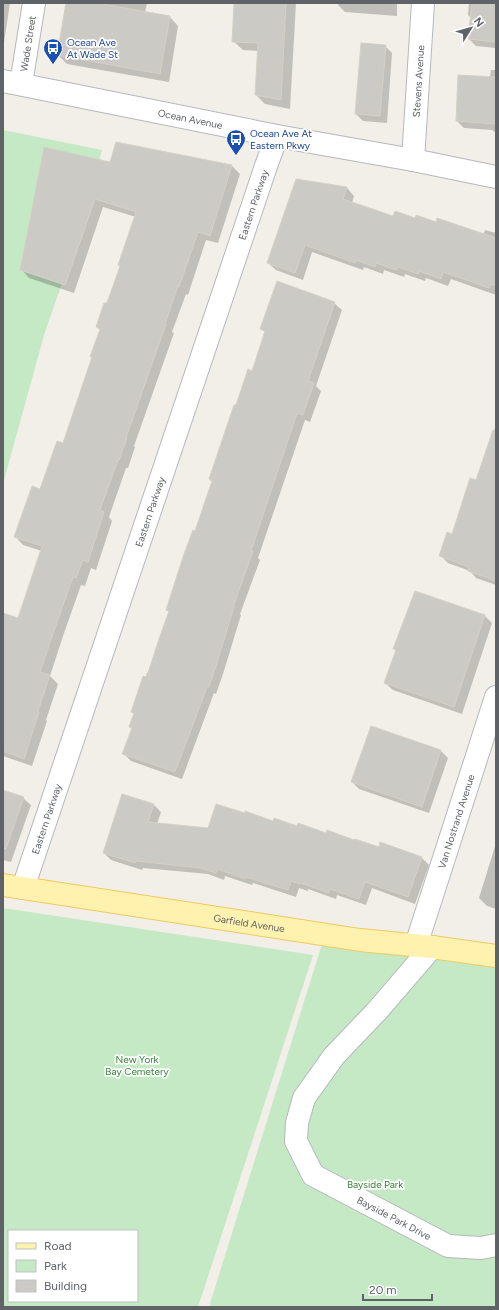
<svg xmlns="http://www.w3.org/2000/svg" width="499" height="1310" font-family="Figtree,sans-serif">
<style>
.green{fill:#c5e8c5;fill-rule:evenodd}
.shadow{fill:#0003}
.building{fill:#cccac5;stroke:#d6d1c6}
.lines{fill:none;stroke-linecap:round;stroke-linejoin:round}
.minor-casing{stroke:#b5b8bc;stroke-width:24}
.major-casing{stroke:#f2c960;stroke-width:24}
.minor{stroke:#fff;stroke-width:22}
.major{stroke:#fff2af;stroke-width:22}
.labels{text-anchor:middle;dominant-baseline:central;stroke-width:3.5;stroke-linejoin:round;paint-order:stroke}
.transit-label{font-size:10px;fill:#164399;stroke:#fff;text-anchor:start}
.street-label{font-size:10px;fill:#5f6368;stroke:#fff}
.park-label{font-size:10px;fill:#348238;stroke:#fff}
</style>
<rect width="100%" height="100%" fill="#f1efe8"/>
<g class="green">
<polygon points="3,130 102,150 68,266 44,335 3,484"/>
<path d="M3,908l310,47 -115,352h-195zM9,1231h128v70h-128z"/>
<polygon points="322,944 496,956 496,1307 209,1307"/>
</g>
<g class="shadow">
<polygon points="3,3 10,3 3,49"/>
<polygon points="67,3 147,3 145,13 170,17 178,26 169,82 67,64 58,55"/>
<polygon points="235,3 296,3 290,109 265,104 256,95 258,51 243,50 233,41"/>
<polygon points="338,3 397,3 397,16 345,12 338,5"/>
<polygon points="469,3 496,3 496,48 476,46 469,39 471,18 468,15"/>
<polygon points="385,46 392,53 387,123 363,121 356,114"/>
<polygon points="491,70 496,70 496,133 492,130 464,128 457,121 490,77"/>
<polygon points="117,143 232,166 240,174 218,243 206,240 188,295 186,294 172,332 174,333 134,446 135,447 128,468 126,468 109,517 112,521 96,570 91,568 85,586 81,585 62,639 50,676 58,684 46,720 47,721 32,766 3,756 3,614 19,619 42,551 23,545 15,536 41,490 63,444 93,358 91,356 100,330 97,327 107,305 121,267 119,265 136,217 103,207 74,293 29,278 21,269 110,163"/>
<polygon points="296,180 347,188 354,196 352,203 394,217 416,219 483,235 485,230 496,233 496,295 451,279 448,286 426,278 425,281 405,274 404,277 384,270 383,274 364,267 363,270 312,252 303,280 276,270 268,263"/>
<polygon points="334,303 342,310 316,386 321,391 310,422 305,420 258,558 260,560 240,614 241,615 223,674 216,694 214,693 182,779 131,761 124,754 132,729 130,727 135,715 132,712 149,675 169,612 168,610 196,532 237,406 253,372 266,333 261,329"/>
<polygon points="496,425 496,585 476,578 470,571 448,563 440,555 453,535 476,481"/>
<polygon points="415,592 485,616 492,623 462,714 393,690 385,683 396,651 394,649"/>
<polygon points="371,727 441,751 448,758 429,813 359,789 352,782"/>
<polygon points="3,791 17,795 23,798 31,805 11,862 3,860"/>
<polygon points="154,805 161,812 157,824 208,829 274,822 327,834 379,848 381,843 422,858 429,865 415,904 372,888 366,905 337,895 336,899 308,889 308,891 299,888 296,897 253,883 252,885 225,876 224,880 208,874 143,868 142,870 111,860 104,853"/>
<polygon points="496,843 496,909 487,906 479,898"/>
</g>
<g class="building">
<polygon points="66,3 97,3 170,16 160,74 57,55"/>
<polygon points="234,3 286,3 281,100 255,95 258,43 232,42"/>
<polygon points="472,3 496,3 496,42 468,39"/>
<polygon points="361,43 386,45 380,116 355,114"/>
<polygon points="458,75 496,77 496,124 456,121"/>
<polygon points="116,142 232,165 210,236 198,232 179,287 178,286 165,324 166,324 126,438 127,438 119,460 118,460 100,510 104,512 88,562 83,560 76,578 73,577 54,631 40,672 50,675 38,711 39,712 24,759 3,751 3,613 18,618 42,546 14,537 32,486 40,489 57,441 63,443 92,357 90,357 100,329 96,327 104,303 107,303 120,266 118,265 136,212 95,199 65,285 20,270 44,147 110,162"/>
<polygon points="296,179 347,187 343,199 393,216 395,211 415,218 416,215 436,222 437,218 496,238 496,286 491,284 489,288 443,272 441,279 419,271 418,274 398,267 396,270 376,263 375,267 356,260 355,263 305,245 295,273 267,263"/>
<polygon points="277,281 335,302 308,381 314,383 303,415 297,413 251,551 253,551 233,607 234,607 216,666 209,687 207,687 175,772 122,754 132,728 129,727 134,713 131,712 143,676 146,677 147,673 148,673 159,639 169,611 166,610 184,554 193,530 195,531 212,481 209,479 234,405 236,405 248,369 252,371 265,331 260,329"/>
<polygon points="493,430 496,431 496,581 468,571 469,567 439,556 447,532 452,534 470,478 476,480"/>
<polygon points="415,591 485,615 454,707 384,683 396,650 393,649"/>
<polygon points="371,726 441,750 422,807 351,782"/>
<polygon points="3,790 24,797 6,849 3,848"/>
<polygon points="122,794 154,804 148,822 208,828 216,804 245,813 245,811 273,821 274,818 297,826 298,823 326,833 327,830 354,840 355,839 379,847 380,842 422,857 408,897 365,882 359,899 330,889 329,893 301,883 300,884 291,881 288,890 246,877 245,879 218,869 216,873 200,868 136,861 135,863 103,853"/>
</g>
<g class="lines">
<defs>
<g id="minor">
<path id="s1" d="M3,81l274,55 136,24 83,17"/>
<path id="s2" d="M21,84l13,-81"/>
<path id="s3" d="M413,160l10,-157"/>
<path id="s4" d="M23,888l243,-722 11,-30"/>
<path id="s5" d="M416,945l80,-248"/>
<path id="s6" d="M432,947l-55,64 -43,45 -30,42 -7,25 -1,18 17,34 135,71 33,2 15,-3"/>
</g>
<g id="major">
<path id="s7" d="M3,885l357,55 72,7 64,9"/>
</g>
</defs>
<use href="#minor" class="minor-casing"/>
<use href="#major" class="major-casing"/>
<use href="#minor" class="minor"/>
<use href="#major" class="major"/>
</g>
<defs>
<symbol id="bus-pin" viewBox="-11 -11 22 30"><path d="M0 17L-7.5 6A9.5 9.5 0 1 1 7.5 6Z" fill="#1a4fb4" stroke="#fff"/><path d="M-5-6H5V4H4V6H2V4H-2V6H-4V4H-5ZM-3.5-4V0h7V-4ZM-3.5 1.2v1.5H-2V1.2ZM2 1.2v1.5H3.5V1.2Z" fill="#fff"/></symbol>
</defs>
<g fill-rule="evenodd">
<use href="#bus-pin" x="42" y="37" width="22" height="30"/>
<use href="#bus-pin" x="225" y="128" width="22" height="30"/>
</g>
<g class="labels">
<g class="transit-label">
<text x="67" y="42">Ocean Ave<tspan x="67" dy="12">At Wade St</tspan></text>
<text x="250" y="133">Ocean Ave At<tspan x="250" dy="12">Eastern Pkwy</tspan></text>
</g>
<g class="street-label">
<text stroke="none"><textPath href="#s2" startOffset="41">Wade Street</textPath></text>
<text stroke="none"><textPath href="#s3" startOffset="79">Stevens Avenue</textPath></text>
<text stroke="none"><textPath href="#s1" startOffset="191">Ocean Avenue</textPath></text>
<text stroke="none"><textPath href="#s4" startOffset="721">Eastern Parkway</textPath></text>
<text stroke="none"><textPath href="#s4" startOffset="397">Eastern Parkway</textPath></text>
<text stroke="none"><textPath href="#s4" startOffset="73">Eastern Parkway</textPath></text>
<text stroke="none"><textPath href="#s5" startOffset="130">Van Nostrand Avenue</textPath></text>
<text stroke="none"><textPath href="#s7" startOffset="249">Garfield Avenue</textPath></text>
<text stroke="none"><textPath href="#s6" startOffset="372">Bayside Park Drive</textPath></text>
</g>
<g class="park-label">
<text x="137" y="1059">New York<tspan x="137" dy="12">Bay Cemetery</tspan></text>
<text x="375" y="1184">Bayside Park</text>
</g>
</g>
<rect width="499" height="1310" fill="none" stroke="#5f6368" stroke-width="8"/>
<rect x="8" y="1230" width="130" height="72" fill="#ffffff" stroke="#bfc1c3"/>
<rect x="16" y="1243" width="20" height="6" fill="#fff2af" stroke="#bfc1c3"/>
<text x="44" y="1250" font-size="12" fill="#5f6368">Road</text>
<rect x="16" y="1260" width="20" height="12" fill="#c5e8c5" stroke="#bfc1c3"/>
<text x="44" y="1270" font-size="12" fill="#5f6368">Park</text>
<rect x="16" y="1280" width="20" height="12" fill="#cccac5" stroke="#bfc1c3"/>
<text x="44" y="1290" font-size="12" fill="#5f6368">Building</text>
<g transform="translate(471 28) rotate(53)" stroke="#ffffff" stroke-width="3" paint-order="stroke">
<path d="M0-3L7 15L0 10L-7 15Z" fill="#5f6368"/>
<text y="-6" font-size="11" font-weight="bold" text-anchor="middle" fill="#5f6368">N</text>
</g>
<path d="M363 1294v6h69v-6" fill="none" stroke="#5f6368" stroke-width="2"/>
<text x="369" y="1294" font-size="12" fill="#5f6368" stroke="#ffffff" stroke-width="3" paint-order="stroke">20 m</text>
</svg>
